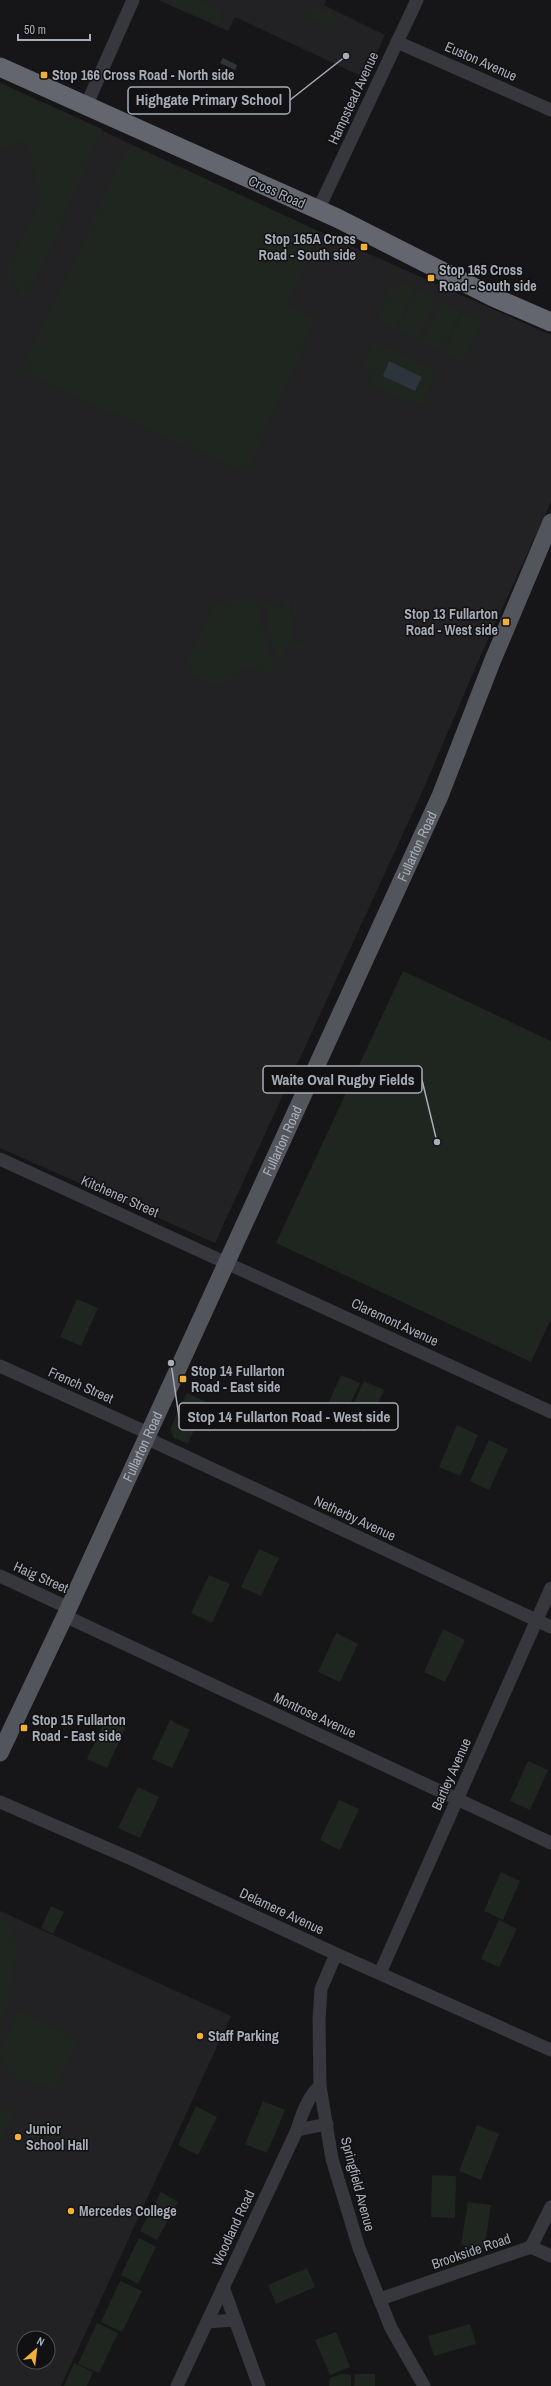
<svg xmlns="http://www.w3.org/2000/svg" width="551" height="2386" font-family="'Archivo Narrow',sans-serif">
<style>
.built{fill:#222225;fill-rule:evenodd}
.green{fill:#1e261f}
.water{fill:#2c353c}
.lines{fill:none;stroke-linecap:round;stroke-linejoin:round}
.minor{stroke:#37383d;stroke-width:13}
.major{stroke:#53555c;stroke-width:17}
.highway{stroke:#63666e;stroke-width:19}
.poi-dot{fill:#f2b134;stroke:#111113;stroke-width:1.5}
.labels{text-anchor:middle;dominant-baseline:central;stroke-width:3;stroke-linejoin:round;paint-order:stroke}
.street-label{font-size:14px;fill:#a8adb8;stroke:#111113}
.poi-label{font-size:14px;font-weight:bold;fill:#a8adb8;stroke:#111113;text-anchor:start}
.leader{fill:none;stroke:#a8adb8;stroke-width:1.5}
.callout-dot{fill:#a8adb8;stroke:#111113;stroke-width:1.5}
.callout{fill:#111113;stroke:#a8adb8;stroke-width:1.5}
.callout-label{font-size:15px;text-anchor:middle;font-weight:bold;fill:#a8adb8}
</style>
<rect width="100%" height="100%" fill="#161618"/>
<g class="built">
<polygon points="158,0 326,0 324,5 385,35 365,78 235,17 228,31"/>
<polygon points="0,83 320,232 551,335 551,502 480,657 424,788 215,1243 0,1148"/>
<path d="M0,1911l231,105 -170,370h-61zM24,2338h24v24h-24z"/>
</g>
<g class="green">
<polygon points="173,0 200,0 223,11 217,25 171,4"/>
<polygon points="314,7 337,17 332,30 308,19"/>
<polygon points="0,83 102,129 46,260 23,298 4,270 41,202 30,151 20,139 0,151"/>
<polygon points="129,144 320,232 287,305 316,319 246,473 21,372"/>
<polygon points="395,279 414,288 396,329 376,320"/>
<polygon points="417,290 436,298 418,339 398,330"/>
<polygon points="441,302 461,311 442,351 423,342"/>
<polygon points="463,312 483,321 464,362 445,353"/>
<polygon points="374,342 437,372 421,407 370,383 373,375 362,369"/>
<polygon points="245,597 259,602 264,633 273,665 269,675 248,666 222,685 211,684 191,674 188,662 213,607 217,603"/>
<polygon points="284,599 290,601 291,638 307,647 306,653 289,645 277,664 264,604 283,607"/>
<polygon points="403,971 551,1041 551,1319 531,1362 276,1243"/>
<polygon points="77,1299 98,1308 81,1346 60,1337"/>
<polygon points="341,1375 360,1383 342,1422 324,1413"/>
<polygon points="364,1381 384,1390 365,1432 345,1423"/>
<polygon points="187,1393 206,1402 188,1444 174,1438 170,1429"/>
<polygon points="457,1425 478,1435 460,1476 439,1467"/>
<polygon points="489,1440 508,1449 489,1490 470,1481"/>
<polygon points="259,1549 279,1558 261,1596 241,1587"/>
<polygon points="209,1575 230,1584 212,1623 191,1613"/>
<polygon points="443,1629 465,1640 445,1682 424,1672"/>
<polygon points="336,1633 358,1644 340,1682 318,1672"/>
<polygon points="106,1718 126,1727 107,1768 87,1759"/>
<polygon points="170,1720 190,1730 172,1768 152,1759"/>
<polygon points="528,1761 548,1770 530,1810 510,1801"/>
<polygon points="138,1787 159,1797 140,1838 118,1828"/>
<polygon points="339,1800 359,1809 340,1850 320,1840"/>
<polygon points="501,1872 520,1881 503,1920 484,1911"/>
<polygon points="51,1906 64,1912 53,1934 41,1928"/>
<polygon points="0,1917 8,1921 17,1946 10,1987 6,1997 9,1999 6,2005 8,2007 0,2025"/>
<polygon points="499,1920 517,1929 499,1967 481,1959"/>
<polygon points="19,2011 27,2012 31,2018 79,2037 53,2091 38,2083 21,2081 15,2078 0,2057 0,2052"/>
<polygon points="263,2101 285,2110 267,2153 245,2144"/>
<polygon points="196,2106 217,2117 198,2155 178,2145"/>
<polygon points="0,2107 13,2114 0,2142"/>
<polygon points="477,2125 499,2134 481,2180 459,2171"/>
<polygon points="432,2175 456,2176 455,2218 431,2217"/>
<polygon points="161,2192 178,2202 157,2240 140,2231"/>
<polygon points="468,2202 491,2205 484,2249 461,2245"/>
<polygon points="139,2238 156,2247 138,2284 121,2275"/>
<polygon points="307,2268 315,2287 276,2304 268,2285"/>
<polygon points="120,2281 142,2291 122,2332 101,2322"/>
<polygon points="97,2323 118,2333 99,2373 78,2364"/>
<polygon points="470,2324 476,2344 434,2356 428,2336"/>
<polygon points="336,2332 350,2367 330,2375 315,2340"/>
<polygon points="74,2363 93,2372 87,2386 64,2386"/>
<polygon points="341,2374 351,2375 351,2386 329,2386 330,2378"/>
<polygon points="355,2374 375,2374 375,2386 354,2386"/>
</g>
<g class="water">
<polygon points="223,58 237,65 235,70 220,63"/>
<polygon points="389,361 422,377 415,391 383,376"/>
</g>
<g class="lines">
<g class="minor">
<polyline points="397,42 551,110"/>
<polyline points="86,106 133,0"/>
<polyline points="318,210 417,0"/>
<polyline points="0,1159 551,1412"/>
<polyline points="0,1366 148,1433"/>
<polyline points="146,1438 551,1627"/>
<polyline points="0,1576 69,1608"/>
<polyline points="65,1616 551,1843"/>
<polyline points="0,1802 134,1860 336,1954 551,2050"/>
<polyline points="336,1954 321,1989 319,2020 320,2086 332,2159 359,2248 391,2328 424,2386"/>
<polyline points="380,1973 551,1588"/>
<polyline points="297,2130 327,2124"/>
<polyline points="531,2247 551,2256"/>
<polyline points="223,2287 259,2386"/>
<polyline points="380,2299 531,2247 551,2207"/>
<polyline points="207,2322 235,2320"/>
<path d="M177,2386l120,-256c4,-14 11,-34 23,-44"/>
</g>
<path class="major" id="s1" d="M0,1753l65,-137 375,-820 52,-134 59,-140"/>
<polyline class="highway" points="0,67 337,218 493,297 551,322"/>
</g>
<g class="poi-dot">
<rect x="40" y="71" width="8" height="8" rx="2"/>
<rect x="360" y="243" width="8" height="8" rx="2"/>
<rect x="427" y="274" width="8" height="8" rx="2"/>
<rect x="502" y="618" width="8" height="8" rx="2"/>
<rect x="179" y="1375" width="8" height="8" rx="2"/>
<rect x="20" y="1724" width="8" height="8" rx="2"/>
<circle cx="200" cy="2036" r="4"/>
<circle cx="18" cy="2137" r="4"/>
<circle cx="71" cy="2211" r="4"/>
</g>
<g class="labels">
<g class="street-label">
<text transform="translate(481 61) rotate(24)">Euston Avenue</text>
<text transform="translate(353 98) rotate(-65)">Hampstead Avenue</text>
<text transform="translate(277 192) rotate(24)">Cross Road</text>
<text stroke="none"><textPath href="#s1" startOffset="998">Fullarton Road</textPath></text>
<text stroke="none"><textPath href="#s1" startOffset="674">Fullarton Road</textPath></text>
<text transform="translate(120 1196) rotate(24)">Kitchener Street</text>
<text transform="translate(395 1322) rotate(25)">Claremont Avenue</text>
<text transform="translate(81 1385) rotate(24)">French Street</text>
<text stroke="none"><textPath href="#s1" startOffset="338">Fullarton Road</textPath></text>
<text transform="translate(355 1518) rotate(25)">Netherby Avenue</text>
<text transform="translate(41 1577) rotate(24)">Haig Street</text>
<text transform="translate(315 1715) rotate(25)">Montrose Avenue</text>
<text transform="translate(451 1774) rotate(-66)">Bartley Avenue</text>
<text transform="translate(282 1911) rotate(25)">Delamere Avenue</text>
<text transform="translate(358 2184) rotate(75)">Springfield Avenue</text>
<text transform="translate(233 2228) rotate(-65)">Woodland Road</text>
<text transform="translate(471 2251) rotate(-19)">Brookside Road</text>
</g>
<g class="poi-label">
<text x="52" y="75">Stop 166 Cross Road - North side</text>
<text x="356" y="239" text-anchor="end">Stop 165A Cross<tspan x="356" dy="16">Road - South side</tspan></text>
<text x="439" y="270">Stop 165 Cross<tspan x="439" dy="16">Road - South side</tspan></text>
<text x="498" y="614" text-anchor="end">Stop 13 Fullarton<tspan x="498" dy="16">Road - West side</tspan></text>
<text x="191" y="1371">Stop 14 Fullarton<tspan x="191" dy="16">Road - East side</tspan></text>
<text x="32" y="1720">Stop 15 Fullarton<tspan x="32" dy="16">Road - East side</tspan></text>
<text x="208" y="2036">Staff Parking</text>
<text x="26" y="2129">Junior<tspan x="26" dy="16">School Hall</tspan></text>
<text x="79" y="2211">Mercedes College</text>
</g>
</g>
<path class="leader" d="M346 56L290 100M437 1142L422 1080M171 1363L179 1417"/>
<g class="callout-dot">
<circle cx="346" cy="56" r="4"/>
<circle cx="437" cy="1142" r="4"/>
<circle cx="171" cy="1363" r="4"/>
</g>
<g class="callout">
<rect x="128" y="87" width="162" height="27" rx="4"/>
<rect x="263" y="1066" width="159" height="27" rx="4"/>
<rect x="179" y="1403" width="219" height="27" rx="4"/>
</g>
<g class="callout-label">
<text x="209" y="105">Highgate Primary School</text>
<text x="343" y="1085">Waite Oval Rugby Fields</text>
<text x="289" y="1422">Stop 14 Fullarton Road - West side</text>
</g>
<g transform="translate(36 2350) rotate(28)"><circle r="19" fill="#111113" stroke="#4d4f55"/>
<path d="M0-3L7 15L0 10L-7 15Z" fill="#f2b134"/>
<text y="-6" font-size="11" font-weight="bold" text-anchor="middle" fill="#a8adb8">N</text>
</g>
<path d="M18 34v6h72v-6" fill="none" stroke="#a8adb8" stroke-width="2"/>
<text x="24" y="34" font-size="12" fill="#a8adb8" stroke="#111113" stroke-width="3" paint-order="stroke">50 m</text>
</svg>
